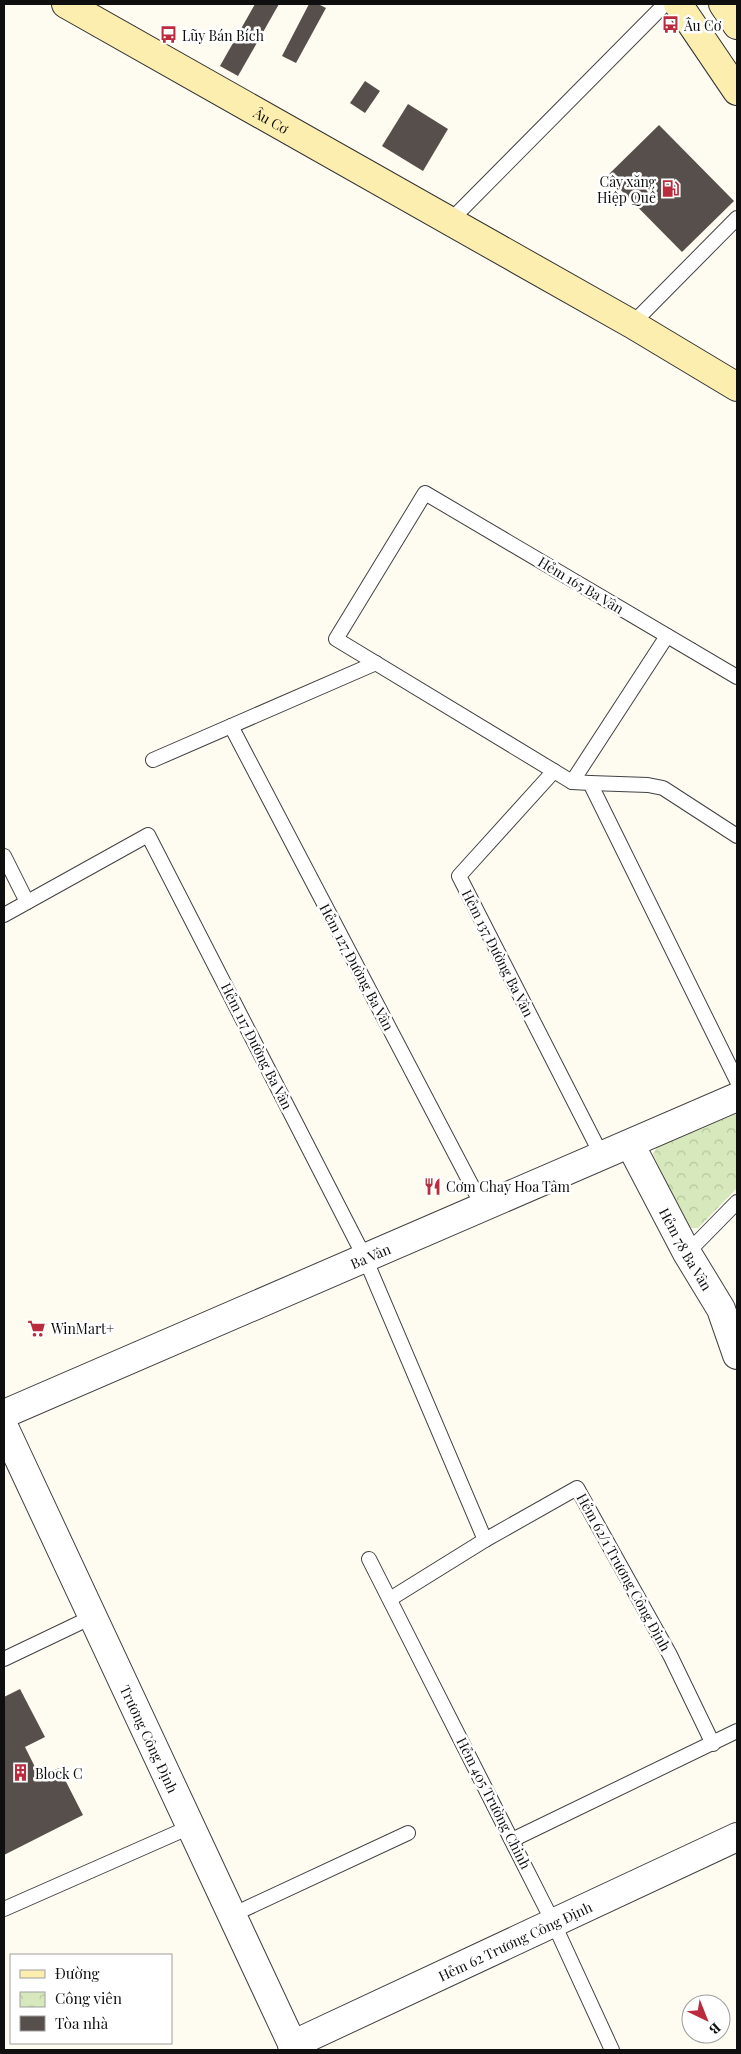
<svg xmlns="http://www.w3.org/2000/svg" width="741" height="2054" font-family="'Playfair Display',serif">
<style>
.park{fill:url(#park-crowns)}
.building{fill:#574f4b}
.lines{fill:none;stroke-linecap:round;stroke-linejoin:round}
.service-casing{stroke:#424242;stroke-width:16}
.minor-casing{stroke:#424242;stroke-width:30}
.tertiary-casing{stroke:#424242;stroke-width:30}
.secondary-casing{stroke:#313131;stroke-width:30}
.service{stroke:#fff;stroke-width:14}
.minor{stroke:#fff;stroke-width:28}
.tertiary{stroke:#fff;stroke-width:28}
.secondary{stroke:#fceeaf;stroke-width:28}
.labels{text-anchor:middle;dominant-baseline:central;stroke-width:5;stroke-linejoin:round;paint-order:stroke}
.poi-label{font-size:14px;fill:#0f0f0f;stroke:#fff;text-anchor:start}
.street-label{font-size:14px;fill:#0f0f0f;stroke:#fff}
</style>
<defs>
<pattern id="park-crowns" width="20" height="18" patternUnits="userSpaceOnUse" patternTransform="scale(1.25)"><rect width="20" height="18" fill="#d6e8bc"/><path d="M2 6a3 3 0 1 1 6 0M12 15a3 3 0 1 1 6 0" fill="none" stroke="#b6c6a0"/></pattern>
</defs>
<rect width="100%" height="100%" fill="#fefbf1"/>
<polygon class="park" points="737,1114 737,1188 698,1228 691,1228 685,1224 653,1154 657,1147 726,1115"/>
<g class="building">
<polygon points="255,4 279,4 238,76 220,66"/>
<polygon points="309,4 318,4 326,8 296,63 282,56"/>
<polygon points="365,81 380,91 365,113 350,103"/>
<polygon points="408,104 448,129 423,171 382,146"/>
<polygon points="659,125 734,201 682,252 607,176"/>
<polygon points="20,1689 45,1737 25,1747 40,1777 59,1768 83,1815 4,1855 4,1697"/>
</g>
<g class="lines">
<defs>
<g id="service">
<polyline points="450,221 665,4"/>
<polyline points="632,324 737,218"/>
<polyline points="737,677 425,493 336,639 572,782 590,783 737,1081"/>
<polyline points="231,726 483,1207"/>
<polyline points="153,760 376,663"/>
<polyline points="554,771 459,876 602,1156"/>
<polyline points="572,782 667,636"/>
<polyline points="590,783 648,785 663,788 737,836"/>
<polyline points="4,856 27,902"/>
<polyline points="4,915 148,835 365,1258 485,1540"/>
<polyline points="687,1253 737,1202"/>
<polyline points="369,1559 554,1924 612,2050"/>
<polyline points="390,1599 485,1540 577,1488 670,1655 713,1744"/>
<polyline points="4,1659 92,1617"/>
<polyline points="512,1840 737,1731"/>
<polyline points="4,1909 190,1827"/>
<polyline points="232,1915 408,1833"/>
</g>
<g id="minor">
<path id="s1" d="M630,1144l57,109 34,56 16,46"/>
<path id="s2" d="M4,1414l733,-317"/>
<path id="s3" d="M292,2045l445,-208"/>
</g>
<g id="tertiary">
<path id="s4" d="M4,1427l291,623"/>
</g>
<g id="secondary">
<path id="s5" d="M66,4l566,320 105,63"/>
<polyline points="678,4 737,91"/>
<polyline points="723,4 737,25"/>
</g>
</defs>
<use href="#service" class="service-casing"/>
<use href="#minor" class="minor-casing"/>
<use href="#tertiary" class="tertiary-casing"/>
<use href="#secondary" class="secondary-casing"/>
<use href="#service" class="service"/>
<use href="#minor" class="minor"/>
<use href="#tertiary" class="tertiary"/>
<use href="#secondary" class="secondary"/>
</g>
<defs>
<symbol id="bus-bare" viewBox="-9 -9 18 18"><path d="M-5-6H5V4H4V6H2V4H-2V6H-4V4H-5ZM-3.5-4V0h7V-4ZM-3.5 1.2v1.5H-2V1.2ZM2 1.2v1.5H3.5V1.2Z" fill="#ba2c3d" stroke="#fff" stroke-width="2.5" paint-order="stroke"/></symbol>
<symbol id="fuel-bare" viewBox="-9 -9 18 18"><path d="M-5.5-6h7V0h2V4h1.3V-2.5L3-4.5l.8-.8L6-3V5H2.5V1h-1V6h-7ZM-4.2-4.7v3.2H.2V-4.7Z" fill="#ba2c3d" stroke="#fff" stroke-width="2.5" paint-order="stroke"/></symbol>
<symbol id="restaurant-bare" viewBox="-9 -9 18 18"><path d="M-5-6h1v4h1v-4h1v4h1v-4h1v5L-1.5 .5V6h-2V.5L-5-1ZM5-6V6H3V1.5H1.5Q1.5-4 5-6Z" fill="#ba2c3d" stroke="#fff" stroke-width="2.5" paint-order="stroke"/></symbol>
<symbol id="supermarket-bare" viewBox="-9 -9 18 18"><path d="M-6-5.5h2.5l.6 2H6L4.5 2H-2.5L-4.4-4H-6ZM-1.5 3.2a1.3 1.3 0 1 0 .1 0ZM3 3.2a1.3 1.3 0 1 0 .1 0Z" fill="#ba2c3d" stroke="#fff" stroke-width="2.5" paint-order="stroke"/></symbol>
<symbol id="building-bare" viewBox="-9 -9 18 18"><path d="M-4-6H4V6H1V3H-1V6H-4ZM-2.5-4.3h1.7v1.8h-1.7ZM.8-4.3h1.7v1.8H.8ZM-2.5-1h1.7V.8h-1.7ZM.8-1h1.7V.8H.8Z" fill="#ba2c3d" stroke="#fff" stroke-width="2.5" paint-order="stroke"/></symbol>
</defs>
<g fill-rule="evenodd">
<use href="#bus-bare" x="658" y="12" width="25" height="25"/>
<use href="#bus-bare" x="156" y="22" width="25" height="25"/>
<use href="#fuel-bare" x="658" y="176" width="25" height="25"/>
<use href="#restaurant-bare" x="420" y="1174" width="25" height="25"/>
<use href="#supermarket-bare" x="24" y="1316" width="25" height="25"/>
<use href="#building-bare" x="8" y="1760" width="25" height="25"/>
</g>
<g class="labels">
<g class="poi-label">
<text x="684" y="25">Âu Cơ</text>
<text x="182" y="35">Lũy Bán Bích</text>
<text x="656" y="181" text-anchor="end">Cây xăng<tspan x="656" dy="16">Hiệp Quế</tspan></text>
<text x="446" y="1186">Cơm Chay Hoa Tâm</text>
<text x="51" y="1328">WinMart+</text>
<text x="35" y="1773">Block C</text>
</g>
<g class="street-label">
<text stroke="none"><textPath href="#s5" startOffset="236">Âu Cơ</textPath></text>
<text transform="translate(581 585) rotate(31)">Hẻm 165 Ba Vân</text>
<text transform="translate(498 953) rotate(63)">Hẻm 137 Đường Ba Vân</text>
<text transform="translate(357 967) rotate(62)">Hẻm 127 Đường Ba Vân</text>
<text transform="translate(257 1046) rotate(63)">Hẻm 117 Đường Ba Vân</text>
<text stroke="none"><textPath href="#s1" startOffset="119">Hẻm 78 Ba Vân</textPath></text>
<text stroke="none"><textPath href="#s2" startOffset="399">Ba Vân</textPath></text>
<text transform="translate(624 1572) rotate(61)">Hẻm 62/1 Trương Công Định</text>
<text stroke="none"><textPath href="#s4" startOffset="344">Trương Công Định</textPath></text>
<text transform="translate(494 1803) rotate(63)">Hẻm 405 Trường Chinh</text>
<text stroke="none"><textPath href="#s3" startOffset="246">Hẻm 62 Trương Công Định</textPath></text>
</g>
</g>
<rect width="741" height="2054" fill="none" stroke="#0f0f0f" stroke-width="10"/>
<rect x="10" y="1954" width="162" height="90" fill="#ffffff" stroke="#9f9f9f"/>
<rect x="20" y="1970" width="25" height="8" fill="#fceeaf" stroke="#9f9f9f"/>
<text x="55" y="1979" font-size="15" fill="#0f0f0f">Đường</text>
<rect x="20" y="1992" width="25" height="15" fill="url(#park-crowns)" stroke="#9f9f9f"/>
<text x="55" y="2004" font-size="15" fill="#0f0f0f">Công viên</text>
<rect x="20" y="2016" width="25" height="15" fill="#574f4b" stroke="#9f9f9f"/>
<text x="55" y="2029" font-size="15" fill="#0f0f0f">Tòa nhà</text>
<g transform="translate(706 2019) rotate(137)"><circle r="24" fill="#ffffff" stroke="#9f9f9f"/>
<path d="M0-4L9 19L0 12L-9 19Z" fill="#ba2c3d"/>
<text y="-8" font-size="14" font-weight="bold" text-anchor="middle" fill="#0f0f0f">B</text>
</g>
</svg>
